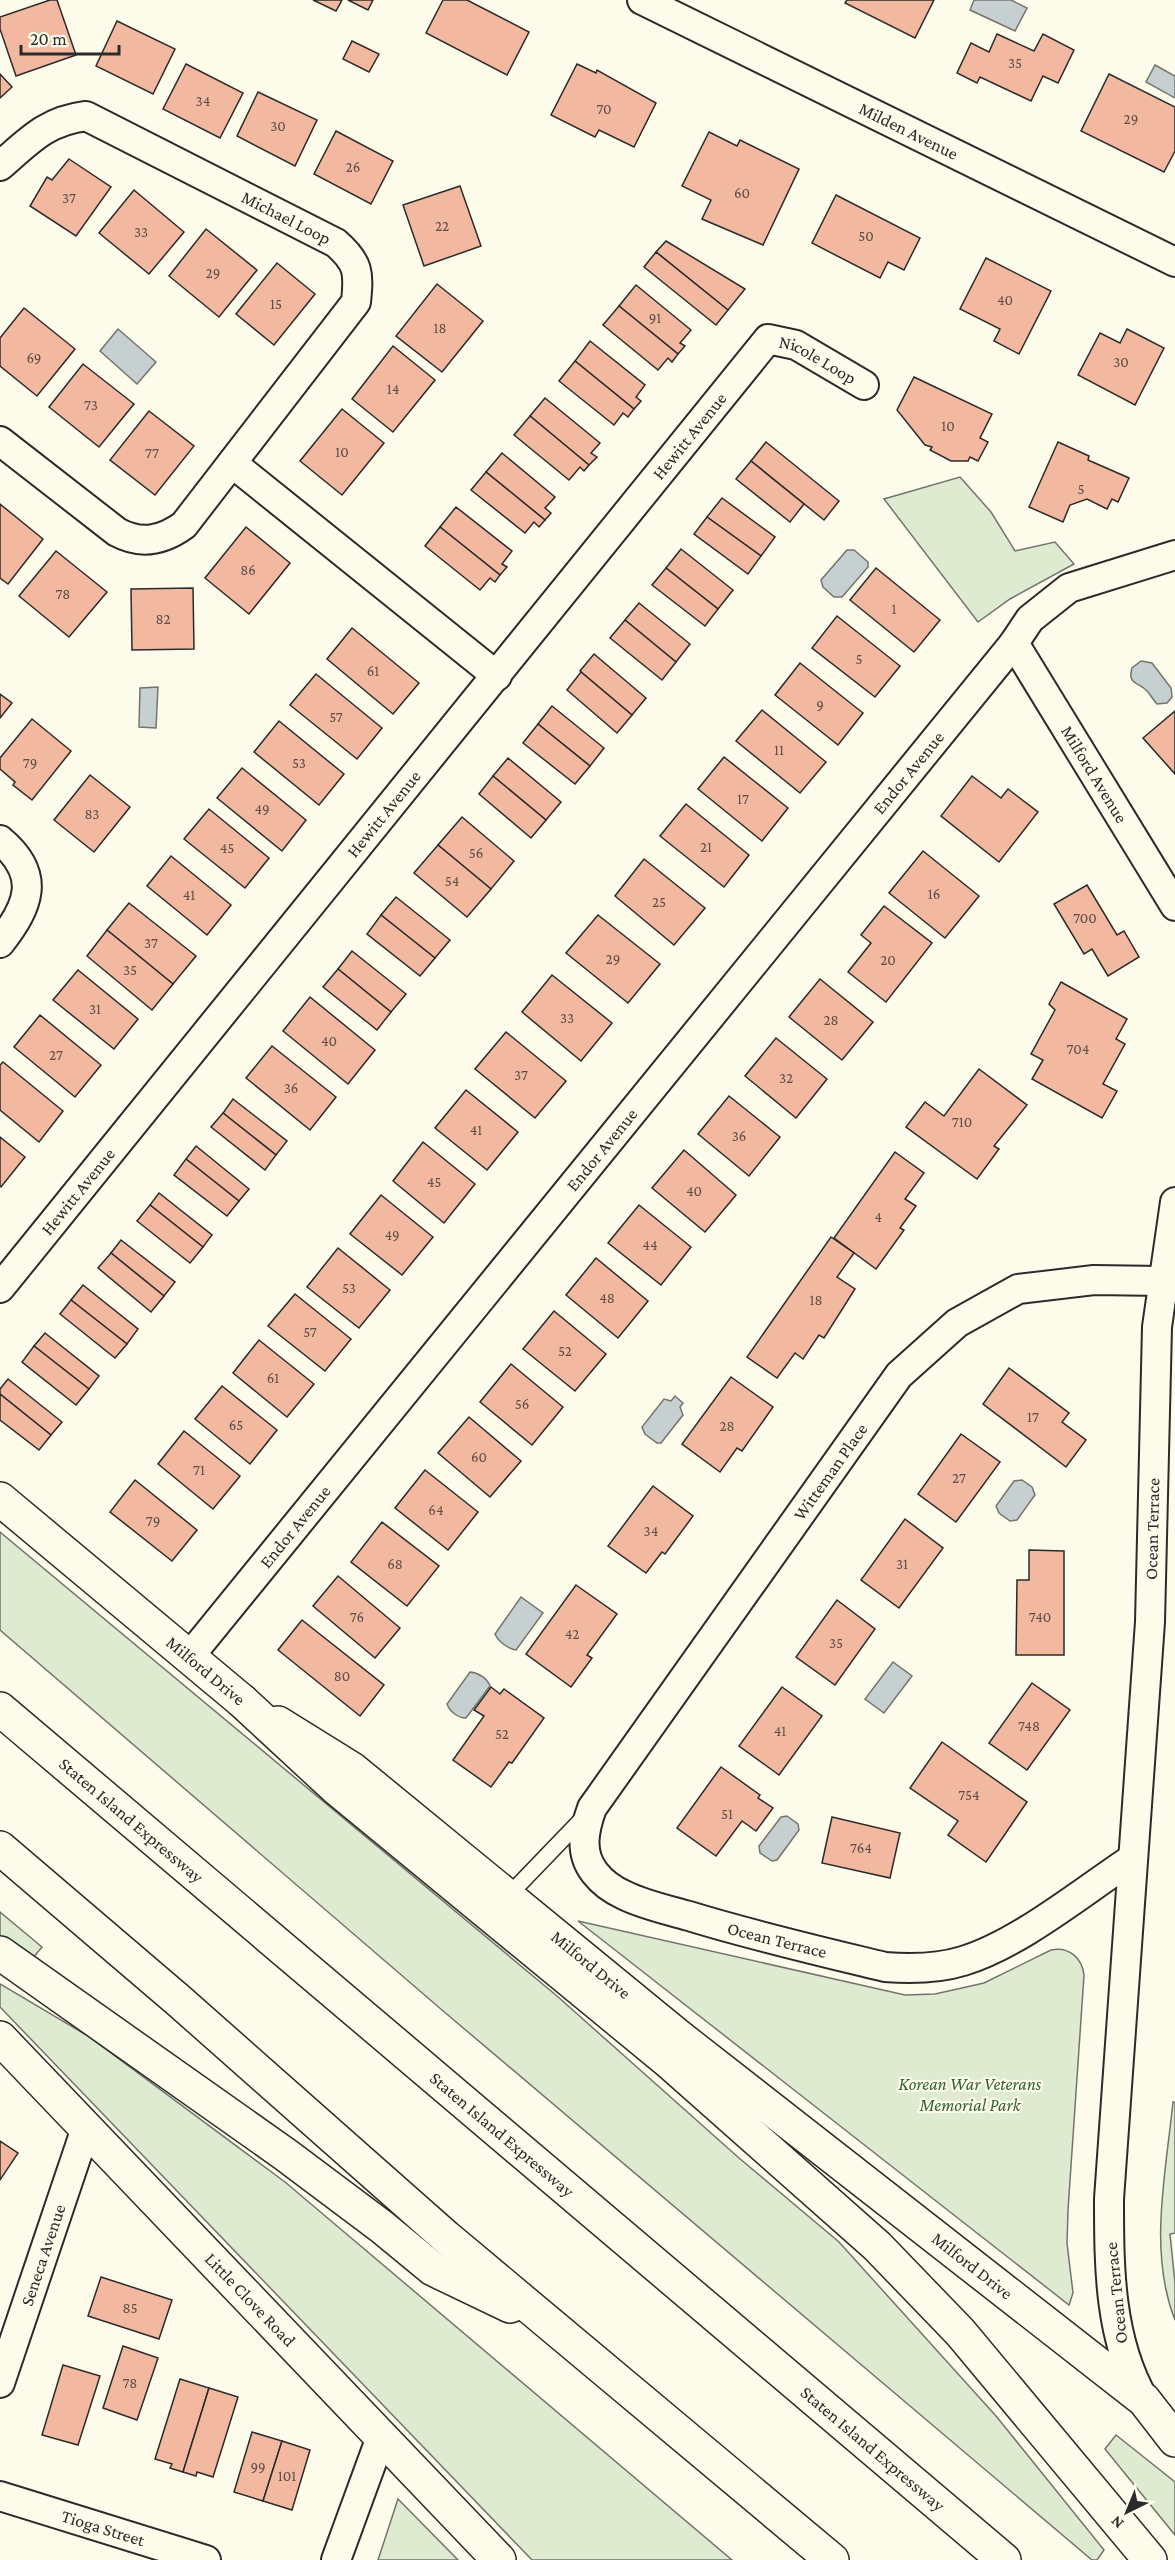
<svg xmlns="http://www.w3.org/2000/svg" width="1175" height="2560" font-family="'Crimson Pro',serif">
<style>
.green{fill:#deebd1;stroke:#74746e;stroke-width:1.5}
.water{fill:#c7d0d0;stroke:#74746e;stroke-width:1.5}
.building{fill:#f2b8a0;stroke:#2b2b2b;stroke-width:1.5}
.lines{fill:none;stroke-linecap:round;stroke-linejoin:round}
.service-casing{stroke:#2b2b2b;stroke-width:18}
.minor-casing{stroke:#2b2b2b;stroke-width:32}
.tertiary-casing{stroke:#2b2b2b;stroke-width:36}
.primary-casing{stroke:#2b2b2b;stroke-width:36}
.motorway-casing{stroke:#2b2b2b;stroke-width:36}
.service{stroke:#fdfbea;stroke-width:15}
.minor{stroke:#fdfbea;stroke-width:28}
.tertiary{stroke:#fdfbea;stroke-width:33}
.primary{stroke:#fdfbea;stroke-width:33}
.motorway{stroke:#fdfbea;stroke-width:33}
.labels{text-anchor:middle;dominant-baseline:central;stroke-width:4.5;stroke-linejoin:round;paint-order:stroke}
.number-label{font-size:15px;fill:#5d4e48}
.street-label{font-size:18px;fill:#2b2b2b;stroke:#fdfbea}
.park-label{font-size:18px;font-style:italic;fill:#34623c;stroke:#fdfbea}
</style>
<rect width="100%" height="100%" fill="#fdfbea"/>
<g class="green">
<polygon points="960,477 991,512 1015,551 1055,542 1074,564 1010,599 978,622 884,499"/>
<polygon points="0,1532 557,1996 739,2158 839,2242 996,2416 1104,2550 1097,2560 1092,2560 442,2010 0,1630"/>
<polygon points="0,1912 42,1947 32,1959 0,1936"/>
<path d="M578,1921l327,74 30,-1 49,-11 67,-33c18,-4 31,8 33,25l-16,235 -1,33 6,50 -4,12z"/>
<polygon points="0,1984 88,2036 285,2182 732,2560 532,2560 0,2007"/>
<path d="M1173,2102h2v131l-5,1 5,49v37c-27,-68 -9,-148 -2,-218z"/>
<polygon points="1116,2435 1175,2482 1175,2535 1105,2449"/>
<polygon points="398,2499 458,2560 378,2560"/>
</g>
<g class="water">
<polygon points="974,0 1011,0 1027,8 1015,31 970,10"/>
<polygon points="1155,65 1175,76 1175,98 1146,82"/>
<polygon points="118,329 156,362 137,384 100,351"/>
<polygon points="847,550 854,550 868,562 868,567 842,597 834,597 823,587 821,580"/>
<path d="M1141,661l11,2 19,25 1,9 -5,6 -10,1c-4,-4 -6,-9 -10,-13 -8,-9 -20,-6 -15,-23z"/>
<polygon points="158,687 156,728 139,727 140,688"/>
<polygon points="675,1396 683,1403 680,1407 683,1415 661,1443 657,1443 645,1434 642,1427 664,1399 671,1401"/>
<polygon points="1022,1480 1032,1487 1035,1495 1017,1520 1010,1521 999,1513 996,1506 1014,1481"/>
<path d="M521,1597l22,16 -27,37c-8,-1 -18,-9 -21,-16z"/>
<polygon points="893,1662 912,1676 884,1713 865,1699"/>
<path d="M470,1672c9,1 17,6 20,14l-24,32c-8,0 -16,-6 -19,-14z"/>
<polygon points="787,1816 798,1824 799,1830 777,1860 772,1861 760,1853 759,1846 781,1817"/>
</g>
<g class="building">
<polygon points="50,0 57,0 76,55 16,76 0,29 0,17"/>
<polygon points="313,0 342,0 336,11"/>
<polygon points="348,0 373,0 368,10"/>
<polygon points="443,0 467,0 529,32 507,75 426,33"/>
<polygon points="847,0 934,0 915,38 845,3"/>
<polygon points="117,21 175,49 153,94 96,66"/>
<polygon points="997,34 1034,51 1043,34 1074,50 1058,83 1043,76 1031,101 980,77 977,83 957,73 971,43 989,52"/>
<polygon points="352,41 379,54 369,72 343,59"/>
<polygon points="186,64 243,93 220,138 163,109"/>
<polygon points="577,64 596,73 597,70 656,103 634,147 599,130 595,137 551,115"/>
<polygon points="0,74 12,87 0,98"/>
<polygon points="1109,74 1175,107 1175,151 1164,172 1081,131"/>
<polygon points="258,92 317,120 295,166 237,136"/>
<polygon points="336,131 393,161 371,204 314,174"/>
<polygon points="709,132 737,146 740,140 799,169 763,245 702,219 711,200 682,186"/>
<polygon points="69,159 111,187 76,236 30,206 47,177 52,180"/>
<polygon points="460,186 481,246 424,266 403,205"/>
<polygon points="134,190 184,232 149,274 99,233"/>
<polygon points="836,195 920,238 904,270 888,262 880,278 812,243"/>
<polygon points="206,229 257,270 219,317 169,276"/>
<polygon points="666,241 745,289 728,310 656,252"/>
<polygon points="656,252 728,310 716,325 644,267"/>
<polygon points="986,258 1051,291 1019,354 994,341 1000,329 960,309"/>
<polygon points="277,263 315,294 274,345 236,314"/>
<polygon points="437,284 483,321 442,372 396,336"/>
<polygon points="636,285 691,330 680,343 685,346 678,354 619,306"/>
<polygon points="619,306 678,354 672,362 668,358 658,370 603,325"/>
<polygon points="24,308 75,349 37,396 0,366 0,338"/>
<polygon points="1127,329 1164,348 1135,405 1078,375 1100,333 1120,343"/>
<polygon points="590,341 645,385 636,397 641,401 634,409 575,361"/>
<polygon points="393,346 435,380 393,432 352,399"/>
<polygon points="575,361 634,409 628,417 623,413 614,425 559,381"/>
<polygon points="83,364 134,404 99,447 49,407"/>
<polygon points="914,377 992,414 980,438 988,442 978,461 970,457 968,461 951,461 930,450 932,447 925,445 897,410"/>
<polygon points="545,398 600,443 591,453 597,457 589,465 530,416"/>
<polygon points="342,409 384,443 342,495 300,461"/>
<polygon points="149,411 194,446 155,495 110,460"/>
<polygon points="530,416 589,465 584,471 580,467 569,480 514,435"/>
<polygon points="766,442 839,501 824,520 751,461"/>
<polygon points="1058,442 1089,456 1088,460 1129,478 1118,502 1112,499 1107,509 1087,499 1070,505 1063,522 1029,507"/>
<polygon points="502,453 555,497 545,508 551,513 545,520 486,472"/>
<polygon points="751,461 804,504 790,522 736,479"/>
<polygon points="486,472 545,520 539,527 534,522 525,533 471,490"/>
<polygon points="722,498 775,537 761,556 707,517"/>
<polygon points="0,504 43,539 8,584 0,578"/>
<polygon points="456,507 512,551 502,564 507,567 500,575 440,527"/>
<polygon points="707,517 761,556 748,574 694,534"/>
<polygon points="246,527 290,563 249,614 205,578"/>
<polygon points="440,527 500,575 495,582 490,578 480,590 425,546"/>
<polygon points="681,549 733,590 718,609 666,568"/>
<polygon points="56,551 107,592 69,637 19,596"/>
<polygon points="666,568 718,609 705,626 652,585"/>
<polygon points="876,568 940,620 914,652 850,600"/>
<polygon points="193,588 194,649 132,650 131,589"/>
<polygon points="639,603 690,644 676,662 625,620"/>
<polygon points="837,616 900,666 875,697 812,648"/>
<polygon points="625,620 676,662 662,680 610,638"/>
<polygon points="352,628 419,683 393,714 327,659"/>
<polygon points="594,654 646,698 632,715 580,671"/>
<polygon points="800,663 863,713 838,745 775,695"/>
<polygon points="581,672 632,715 617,733 567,690"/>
<polygon points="316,674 382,728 357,759 290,705"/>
<polygon points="0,694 12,703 0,718"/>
<polygon points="552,706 604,748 590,766 538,724"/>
<polygon points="762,710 826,762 800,793 736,741"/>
<polygon points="1175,711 1175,774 1143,738"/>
<polygon points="32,719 71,751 32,800 13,785 15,782 0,769 0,758"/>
<polygon points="279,721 344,774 319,805 254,752"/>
<polygon points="538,724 590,766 575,784 523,743"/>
<polygon points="724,757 788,808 762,841 698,789"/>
<polygon points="508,758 561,802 546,820 493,776"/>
<polygon points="242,768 306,820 282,851 217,798"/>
<polygon points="90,775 130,807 94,852 54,820"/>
<polygon points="493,776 546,820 531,838 479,794"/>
<polygon points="972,776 1001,798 1008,789 1038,812 999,862 941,816"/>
<polygon points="686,804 749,855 724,887 660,836"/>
<polygon points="209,809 269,858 245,888 184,839"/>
<polygon points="462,817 514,861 491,889 438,845"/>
<polygon points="438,845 491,889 467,917 414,873"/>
<polygon points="923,851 979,896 945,938 889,893"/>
<polygon points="171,856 231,905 207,935 147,886"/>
<polygon points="644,859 705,908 674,945 615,896"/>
<polygon points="1087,885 1117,935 1124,931 1139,957 1108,976 1092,949 1084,954 1054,904"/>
<polygon points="396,897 450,940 435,958 381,915"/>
<polygon points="129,903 196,956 173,984 107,930"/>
<polygon points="884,906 932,943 886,1002 848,972 871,943 861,935"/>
<polygon points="381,915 435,958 420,976 367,934"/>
<polygon points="598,915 660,964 628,1003 566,953"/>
<polygon points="107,930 173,984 152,1010 87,956"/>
<polygon points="352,951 406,994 391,1012 338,969"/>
<polygon points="338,969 391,1012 377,1030 323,987"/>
<polygon points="78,970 138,1019 114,1049 53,1000"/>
<polygon points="552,975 612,1023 581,1061 522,1012"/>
<polygon points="820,979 873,1022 842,1060 789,1017"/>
<polygon points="1061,982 1127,1019 1116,1039 1125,1044 1103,1084 1117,1091 1102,1118 1032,1079 1043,1060 1031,1054 1055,1010 1049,1004"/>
<polygon points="310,997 375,1050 348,1084 283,1031"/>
<polygon points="40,1015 101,1065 75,1097 14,1047"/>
<polygon points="506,1032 566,1081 535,1118 475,1069"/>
<polygon points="776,1038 827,1079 796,1118 745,1076"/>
<polygon points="272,1046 336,1097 310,1130 246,1078"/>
<polygon points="3,1062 63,1111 39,1142 0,1110 0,1065"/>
<polygon points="979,1069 1027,1105 994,1146 999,1149 977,1179 906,1127 925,1102 944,1116"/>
<polygon points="466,1090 518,1132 487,1170 435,1128"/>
<polygon points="729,1096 780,1137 749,1176 698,1134"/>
<polygon points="233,1099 287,1141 276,1155 223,1113"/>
<polygon points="223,1113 276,1155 265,1170 211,1127"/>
<polygon points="0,1137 25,1157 1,1187 0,1186"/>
<polygon points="423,1142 475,1184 444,1223 393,1181"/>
<polygon points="196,1146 249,1189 239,1201 186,1159"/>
<polygon points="684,1150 736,1195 705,1232 652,1188"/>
<polygon points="895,1152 924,1173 905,1199 916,1206 900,1228 904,1230 876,1269 834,1238"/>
<polygon points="186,1159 239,1201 227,1216 174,1175"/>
<polygon points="159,1193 212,1235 203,1247 150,1205"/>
<polygon points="381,1195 433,1237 402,1275 350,1234"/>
<polygon points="150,1205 203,1247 190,1263 137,1221"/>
<polygon points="639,1205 691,1247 661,1285 608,1243"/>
<polygon points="831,1237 854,1253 837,1277 855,1289 824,1338 819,1335 803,1359 795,1353 777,1378 747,1357"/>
<polygon points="121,1240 175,1282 164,1296 111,1253"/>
<polygon points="338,1248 390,1290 359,1328 307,1287"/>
<polygon points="111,1253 164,1296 151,1312 98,1268"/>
<polygon points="596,1258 648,1301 618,1338 566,1295"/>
<polygon points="83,1285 138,1329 127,1344 71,1300"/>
<polygon points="295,1294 351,1339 325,1371 268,1326"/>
<polygon points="71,1300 127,1344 115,1358 60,1314"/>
<polygon points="554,1311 606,1354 575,1391 523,1349"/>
<polygon points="45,1333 99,1376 89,1389 34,1346"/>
<polygon points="259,1340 314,1384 287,1417 233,1373"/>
<polygon points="34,1346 89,1389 76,1405 22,1362"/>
<polygon points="511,1364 563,1407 532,1445 480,1402"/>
<polygon points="1009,1368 1069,1413 1062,1422 1086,1440 1066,1467 983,1404"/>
<polygon points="731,1377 773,1407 742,1451 737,1448 720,1472 682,1444"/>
<polygon points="8,1379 62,1422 51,1435 0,1394 0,1389"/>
<polygon points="222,1386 277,1430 250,1464 195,1419"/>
<polygon points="0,1394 51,1435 39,1450 0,1420"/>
<polygon points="469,1417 521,1461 490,1497 438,1453"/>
<polygon points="184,1431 240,1476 213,1509 158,1464"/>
<polygon points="961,1434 1000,1462 956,1522 918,1494"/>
<polygon points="425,1470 478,1512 448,1550 395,1508"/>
<polygon points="135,1480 197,1530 172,1561 110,1512"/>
<polygon points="653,1486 693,1516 665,1554 662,1552 646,1573 608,1546"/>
<polygon points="905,1519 943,1548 899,1608 861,1580"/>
<polygon points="382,1522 439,1566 407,1606 351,1562"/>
<polygon points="1029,1550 1064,1551 1064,1655 1016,1655 1017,1580 1029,1580"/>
<polygon points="338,1576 400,1628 375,1658 313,1606"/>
<polygon points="576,1585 617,1614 587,1655 592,1658 571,1687 526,1654"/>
<polygon points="837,1600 875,1629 835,1685 796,1657"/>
<polygon points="302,1620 384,1685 360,1716 278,1650"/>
<polygon points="1032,1683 1070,1710 1027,1770 989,1743"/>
<polygon points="491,1687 500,1694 504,1689 544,1718 512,1763 509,1762 491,1787 453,1760 484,1716 474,1710"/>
<polygon points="782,1687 822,1716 779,1775 739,1746"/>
<polygon points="942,1742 1027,1802 986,1862 948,1835 958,1821 910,1788"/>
<polygon points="721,1767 760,1795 758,1798 773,1808 756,1831 742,1821 716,1856 677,1828"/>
<polygon points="832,1817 900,1833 890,1878 822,1863"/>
<polygon points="0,2141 18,2153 0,2180"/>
<polygon points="101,2277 172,2300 159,2339 88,2316"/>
<polygon points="123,2346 158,2358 137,2420 103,2408"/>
<polygon points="63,2365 100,2376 78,2445 42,2435"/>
<polygon points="180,2379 209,2388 183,2472 170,2468 172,2464 155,2459"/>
<polygon points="209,2388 238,2397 213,2477 197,2472 196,2476 183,2472"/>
<polygon points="252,2432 282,2441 263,2501 234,2492"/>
<polygon points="282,2441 310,2450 292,2510 263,2501"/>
</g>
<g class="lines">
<defs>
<polyline id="service" points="507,1897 586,1815"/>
<g id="minor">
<path id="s1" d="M642,0l533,262"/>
<path id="s2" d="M0,166c29,-25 46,-45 86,-50l250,127c23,20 23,30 20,59l-172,223c-22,16 -43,20 -67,7l-117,-91"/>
<polyline points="232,463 497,676"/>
<path id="s3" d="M1014,643l161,263"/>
<path d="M0,840c42,35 29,66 0,103"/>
<path id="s4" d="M0,1288l768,-949 28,6 68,40"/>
<path id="s5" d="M189,1657l825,-1014 16,-24 39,-31 106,-33"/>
<path id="s6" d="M1132,1859c-50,33 -113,85 -169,102 -26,8 -52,8 -78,6 -66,-16 -131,-31 -196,-51 -21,-6 -45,-11 -65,-21 -11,-5 -22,-13 -29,-22 -16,-20 -11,-43 -3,-65l307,-433 58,-52 61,-34 76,-9 68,1"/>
<path id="s7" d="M0,2383l86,-255"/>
<path id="s8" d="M1144,2400c-35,-61 -35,-133 -35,-201l41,-577 7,-295 18,-125"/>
<path id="s9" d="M0,2496l206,64"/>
<polyline points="336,2560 381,2437"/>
</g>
<g id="tertiary">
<path id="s10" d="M278,1723l74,46 326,267 466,364 31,40"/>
<path id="s11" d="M0,2038l499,522"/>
</g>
<g id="primary">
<path id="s12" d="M0,1499l242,202"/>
</g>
<g id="motorway">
<polyline points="242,1701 336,1788 668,2061 877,2246 960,2332 1150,2560"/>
<path id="s13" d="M0,1709l1004,851"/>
<polyline points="0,1848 178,2000 446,2237 832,2560"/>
<polyline points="0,1953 286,2155 382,2227 433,2269 510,2306"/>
</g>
</defs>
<use href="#service" class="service-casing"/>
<use href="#minor" class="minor-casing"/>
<use href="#tertiary" class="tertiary-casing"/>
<use href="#primary" class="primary-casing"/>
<use href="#motorway" class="motorway-casing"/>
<use href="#service" class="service"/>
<use href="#minor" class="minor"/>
<use href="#tertiary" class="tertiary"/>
<use href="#primary" class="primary"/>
<use href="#motorway" class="motorway"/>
</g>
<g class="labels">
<g class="number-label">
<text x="1015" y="63">35</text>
<text x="203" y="101">34</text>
<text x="604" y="109">70</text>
<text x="1131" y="119">29</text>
<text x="278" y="126">30</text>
<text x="353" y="167">26</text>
<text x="742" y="193">60</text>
<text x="69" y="198">37</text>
<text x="442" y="226">22</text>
<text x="141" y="232">33</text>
<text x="866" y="236">50</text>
<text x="213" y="273">29</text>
<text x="1005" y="300">40</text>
<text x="276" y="304">15</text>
<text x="655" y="318">91</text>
<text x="440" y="328">18</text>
<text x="34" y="358">69</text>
<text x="1121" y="362">30</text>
<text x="393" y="389">14</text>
<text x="91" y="405">73</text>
<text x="948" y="426">10</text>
<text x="342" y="452">10</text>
<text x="152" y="453">77</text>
<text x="1081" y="489">5</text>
<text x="248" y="570">86</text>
<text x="63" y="594">78</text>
<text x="894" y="609">1</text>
<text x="163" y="619">82</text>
<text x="859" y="659">5</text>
<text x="373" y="671">61</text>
<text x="820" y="705">9</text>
<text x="336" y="717">57</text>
<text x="779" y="750">11</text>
<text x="30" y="763">79</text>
<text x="299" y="763">53</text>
<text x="743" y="799">17</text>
<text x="262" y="809">49</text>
<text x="92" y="814">83</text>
<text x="706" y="847">21</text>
<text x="227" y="848">45</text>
<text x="476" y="853">56</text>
<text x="452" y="881">54</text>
<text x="934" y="894">16</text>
<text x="189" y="895">41</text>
<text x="659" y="902">25</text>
<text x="1085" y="918">700</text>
<text x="151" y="943">37</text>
<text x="613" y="959">29</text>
<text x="888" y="960">20</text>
<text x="130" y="970">35</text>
<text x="95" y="1009">31</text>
<text x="567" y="1018">33</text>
<text x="831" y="1020">28</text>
<text x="329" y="1041">40</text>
<text x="1078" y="1049">704</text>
<text x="56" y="1055">27</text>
<text x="521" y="1075">37</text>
<text x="786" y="1078">32</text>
<text x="291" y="1088">36</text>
<text x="962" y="1122">710</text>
<text x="476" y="1130">41</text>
<text x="739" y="1136">36</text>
<text x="434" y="1182">45</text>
<text x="694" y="1191">40</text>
<text x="878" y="1217">4</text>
<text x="392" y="1235">49</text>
<text x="650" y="1245">44</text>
<text x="349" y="1288">53</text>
<text x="607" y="1298">48</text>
<text x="816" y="1300">18</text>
<text x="310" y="1332">57</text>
<text x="565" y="1351">52</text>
<text x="273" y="1378">61</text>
<text x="522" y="1404">56</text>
<text x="1033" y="1417">17</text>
<text x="236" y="1425">65</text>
<text x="727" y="1426">28</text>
<text x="479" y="1457">60</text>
<text x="199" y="1470">71</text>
<text x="959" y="1478">27</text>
<text x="436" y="1510">64</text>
<text x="153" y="1521">79</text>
<text x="651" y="1531">34</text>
<text x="395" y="1564">68</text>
<text x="902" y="1564">31</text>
<text x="357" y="1617">76</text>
<text x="1040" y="1617">740</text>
<text x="572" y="1634">42</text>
<text x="836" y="1643">35</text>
<text x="342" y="1676">80</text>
<text x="1029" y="1726">748</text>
<text x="780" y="1731">41</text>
<text x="502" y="1734">52</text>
<text x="969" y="1795">754</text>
<text x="727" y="1814">51</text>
<text x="861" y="1848">764</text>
<text x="130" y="2308">85</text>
<text x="130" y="2383">78</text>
<text x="258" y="2467">99</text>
<text x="287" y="2476">101</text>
</g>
<g class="street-label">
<text stroke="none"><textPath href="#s1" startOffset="297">Milden Avenue</textPath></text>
<text stroke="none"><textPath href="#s2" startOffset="326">Michael Loop</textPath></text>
<text stroke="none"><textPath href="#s4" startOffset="1275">Nicole Loop</textPath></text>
<text stroke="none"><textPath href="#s4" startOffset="1096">Hewitt Avenue</textPath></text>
<text stroke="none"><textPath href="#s5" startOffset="1140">Endor Avenue</textPath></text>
<text stroke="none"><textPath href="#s3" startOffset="154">Milford Avenue</textPath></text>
<text stroke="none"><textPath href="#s4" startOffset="610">Hewitt Avenue</textPath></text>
<text stroke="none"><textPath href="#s5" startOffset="654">Endor Avenue</textPath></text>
<text stroke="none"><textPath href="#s4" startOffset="124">Hewitt Avenue</textPath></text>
<text stroke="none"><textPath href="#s6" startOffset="1065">Witteman Place</textPath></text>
<text stroke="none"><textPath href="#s5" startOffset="168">Endor Avenue</textPath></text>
<text stroke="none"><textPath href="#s8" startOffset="878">Ocean Terrace</textPath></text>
<text stroke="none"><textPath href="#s12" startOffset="268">Milford Drive</textPath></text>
<text stroke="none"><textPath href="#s13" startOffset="172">Staten Island Expressway</textPath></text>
<text transform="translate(777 1940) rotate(14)">Ocean Terrace</text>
<text stroke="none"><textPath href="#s10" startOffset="396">Milford Drive</textPath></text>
<text stroke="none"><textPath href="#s13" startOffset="658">Staten Island Expressway</textPath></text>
<text stroke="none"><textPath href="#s7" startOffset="135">Seneca Avenue</textPath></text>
<text stroke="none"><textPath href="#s10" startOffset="882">Milford Drive</textPath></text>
<text transform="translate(1116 2293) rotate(-96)">Ocean Terrace</text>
<text stroke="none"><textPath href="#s11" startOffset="362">Little Clove Road</textPath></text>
<text stroke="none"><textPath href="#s13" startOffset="1144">Staten Island Expressway</textPath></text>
<text stroke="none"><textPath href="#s9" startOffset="108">Tioga Street</textPath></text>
</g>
<g class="park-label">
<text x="970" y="2084">Korean War Veterans<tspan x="970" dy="21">Memorial Park</tspan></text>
</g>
</g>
<g transform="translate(1127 2512) rotate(223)" stroke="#fdfbea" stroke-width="4.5" paint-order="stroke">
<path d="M0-4.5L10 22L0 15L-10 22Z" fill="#2b2b2b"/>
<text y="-9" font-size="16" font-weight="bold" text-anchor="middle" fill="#2b2b2b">N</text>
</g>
<path d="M21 45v9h98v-9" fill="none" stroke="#2b2b2b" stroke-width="3"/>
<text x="30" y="45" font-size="18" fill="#2b2b2b" stroke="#fdfbea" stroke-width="4.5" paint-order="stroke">20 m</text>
</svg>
